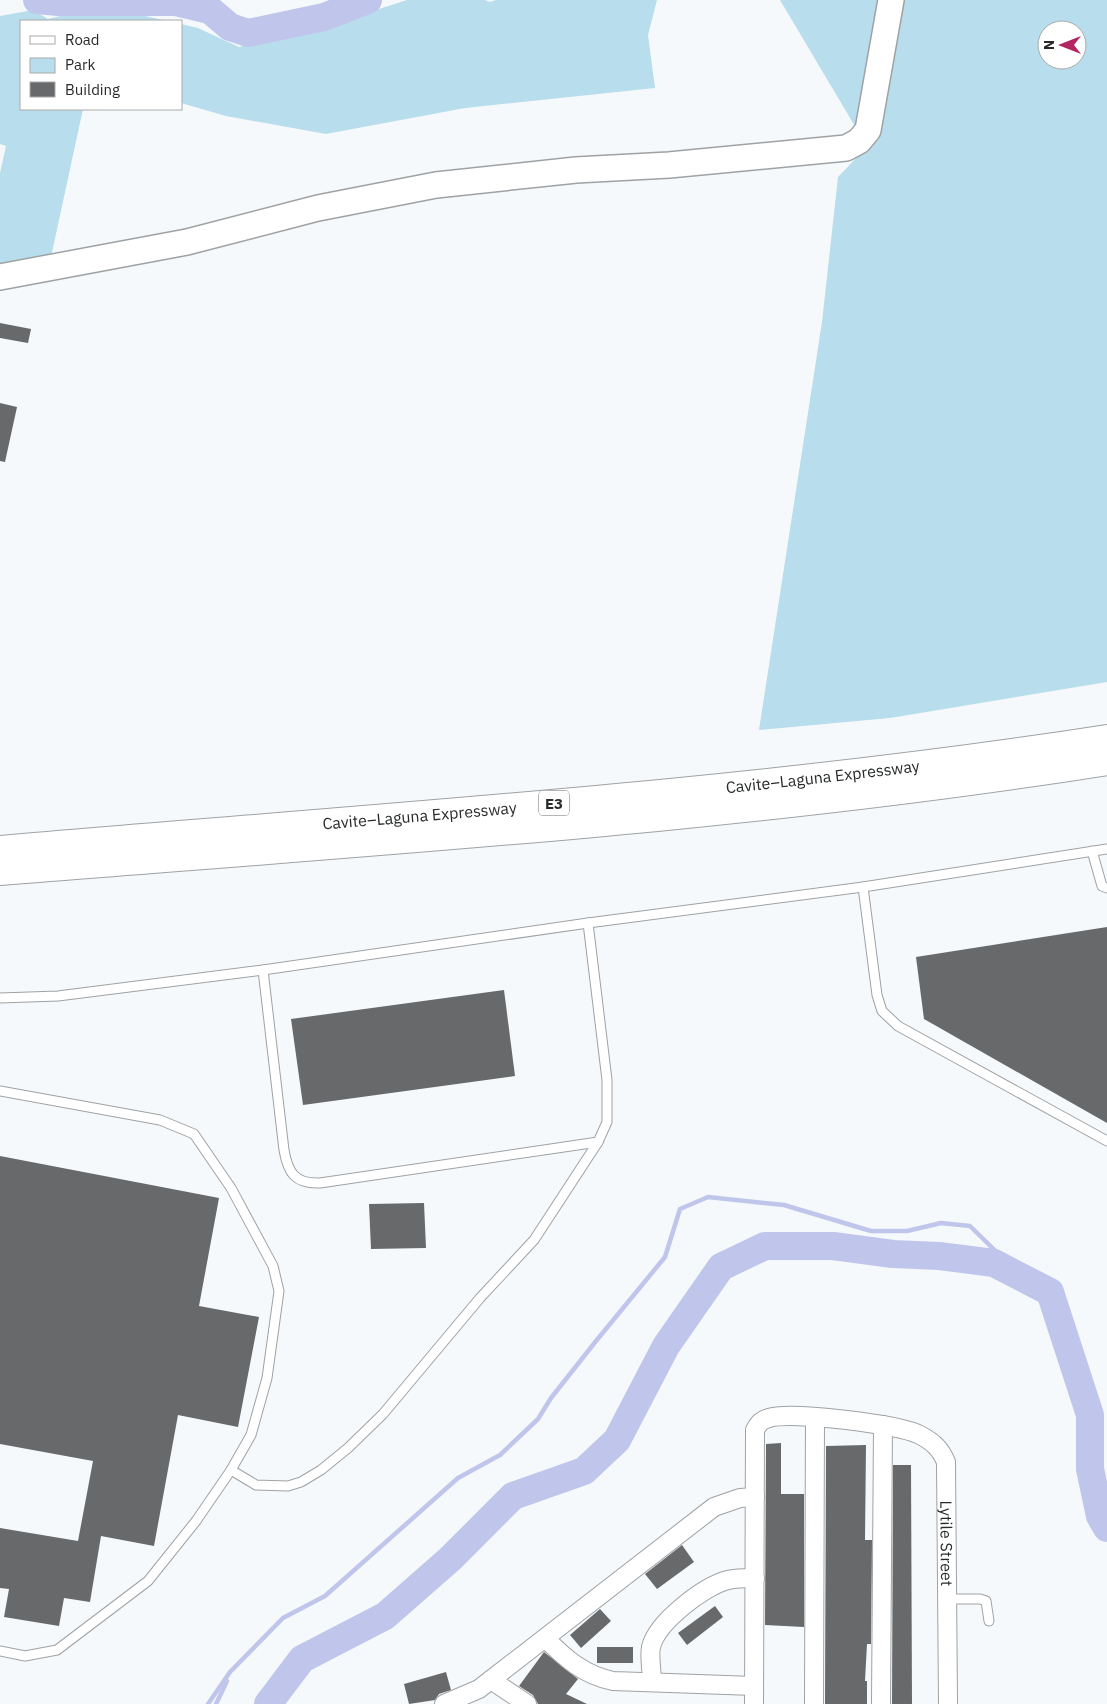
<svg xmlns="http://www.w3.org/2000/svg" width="1107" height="1704" font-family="'IBM Plex Sans',sans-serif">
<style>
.green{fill:#b8ddec;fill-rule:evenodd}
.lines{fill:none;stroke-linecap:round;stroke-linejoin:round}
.stream{stroke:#c0c5eb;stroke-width:4.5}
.river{stroke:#c0c5eb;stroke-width:28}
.building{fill:#67696b}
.lane-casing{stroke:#9fa2a4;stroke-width:11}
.street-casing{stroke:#9fa2a4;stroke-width:20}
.secondary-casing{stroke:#9fa2a4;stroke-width:28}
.highway-casing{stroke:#9fa2a4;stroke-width:30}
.lane{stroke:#fff;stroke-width:9}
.street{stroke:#fff;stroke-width:18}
.secondary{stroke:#fff;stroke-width:25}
.highway{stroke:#fff;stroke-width:28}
.labels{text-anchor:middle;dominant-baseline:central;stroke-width:5;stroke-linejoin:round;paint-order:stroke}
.shield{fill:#fff;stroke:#686a6a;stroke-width:1}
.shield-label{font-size:15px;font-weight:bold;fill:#282a2a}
.street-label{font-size:16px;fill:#282a2a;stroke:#fff}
</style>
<rect width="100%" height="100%" fill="#f6f9fb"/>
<g class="green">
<polygon points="407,0 485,0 490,2 496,0 657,0 648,35 655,88 465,108 326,134 226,116 181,103 181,24 198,28 239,47 329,25"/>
<path d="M780,0h327v682l-217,36 -131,12 63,-408 16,-145 23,-24 -5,-25zM1047,30h30v30h-30z"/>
<polygon points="102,6 167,21 21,21 21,109 83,109 51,257 0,269 0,173 6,146 0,144 0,16 33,10 48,19"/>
</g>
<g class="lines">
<g class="stream">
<polyline points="208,1704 230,1672 283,1618 325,1596 458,1478 500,1455 538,1419 551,1398 596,1341 665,1257 680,1209 708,1197 784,1205 871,1231 907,1231 941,1223 970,1226 1022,1277"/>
<polyline points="216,1704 227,1681"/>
</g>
<g class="river">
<polyline points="37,0 58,2 176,2 210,10 230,27 248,33 324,17 368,0"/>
<polyline points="268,1704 302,1659 385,1616 450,1559 513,1496 584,1471 617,1440 666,1346 721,1267 765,1246 833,1246 893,1254 939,1256 994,1263 1050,1292 1090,1415 1090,1469 1100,1516 1107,1528"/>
</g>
</g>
<g class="building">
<polygon points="0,323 31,329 28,343 0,338"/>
<polygon points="0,403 17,407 5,462 0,461"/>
<polygon points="1107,927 1107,1123 924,1019 916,957"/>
<polygon points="504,990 515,1076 303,1105 291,1019"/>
<polygon points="0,1156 219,1198 199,1306 259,1317 238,1427 178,1415 154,1546 101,1536 90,1602 64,1598 59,1626 4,1617 9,1589 0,1588 0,1528 78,1541 93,1461 0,1444"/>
<polygon points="424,1203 426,1248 371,1249 369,1204"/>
<polygon points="781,1443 781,1494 804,1494 804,1627 765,1625 766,1444"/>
<polygon points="866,1445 865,1540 872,1540 871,1644 867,1644 865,1681 867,1681 867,1704 825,1704 826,1446"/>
<polygon points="893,1465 911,1465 912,1704 892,1704"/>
<polygon points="682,1545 694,1562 657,1589 645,1574"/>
<polygon points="715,1606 723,1617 687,1645 678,1633"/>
<polygon points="600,1609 611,1621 581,1648 570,1635"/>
<rect x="597" y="1647" width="36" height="16"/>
<polygon points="544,1652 578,1679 566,1694 587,1704 538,1704 533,1695 519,1686"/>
<polygon points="446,1672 451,1690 439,1694 435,1700 409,1704 404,1684"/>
</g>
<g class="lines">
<defs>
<g id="lane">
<polyline points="1092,851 1102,886 1107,888"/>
<polyline points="863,887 877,995 882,1011 898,1026 1107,1141"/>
<path d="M263,970l21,180c4,23 11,34 36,33l278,-41"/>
<polyline points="0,998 58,996 263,970 588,923 863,887 1107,849"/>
<polyline points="0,1091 160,1120 194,1134 231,1188 273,1266 279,1291 267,1378 251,1435 231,1470 196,1521 148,1581 57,1650 25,1656 0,1651"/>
<polyline points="231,1470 256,1485 288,1486 301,1482 321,1470 348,1448 383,1414 480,1298 534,1240 598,1142 607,1122 607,1080 588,923"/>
<polyline points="947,1599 980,1599 986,1601 989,1621"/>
</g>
<g id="street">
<path d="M546,1639c20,20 38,36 67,42l141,5"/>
<polyline points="491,1680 527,1704"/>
<path d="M652,1682c0,-11 -3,-25 -1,-35 6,-25 53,-61 77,-67 8,-2 18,-2 27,-2"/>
<polyline points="444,1704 479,1689 714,1507 740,1498 755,1497"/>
<path id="s1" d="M754,1704l1,-274c4,-7 6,-10 14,-12 21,-7 130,6 151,17 13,7 20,13 26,27l2,242"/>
<polyline points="814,1704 815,1418"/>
<polyline points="881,1704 883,1425"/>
</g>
<polyline id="secondary" points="0,277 187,242 318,208 436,185 576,170 669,165 846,148 859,141 868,130 891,0"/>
<g id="highway">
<path id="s2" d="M0,850c369,-32 740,-54 1107,-111"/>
<path d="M0,871c369,-30 741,-52 1107,-110"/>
</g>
</defs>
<use href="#lane" class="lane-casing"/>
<use href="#street" class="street-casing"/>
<use href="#secondary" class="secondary-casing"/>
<use href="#highway" class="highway-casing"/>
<use href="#lane" class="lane"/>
<use href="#street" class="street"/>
<use href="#secondary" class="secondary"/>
<use href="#highway" class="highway"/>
</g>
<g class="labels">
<rect class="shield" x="539" y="790.5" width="30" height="25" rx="4"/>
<g class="shield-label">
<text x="554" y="803">E3</text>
</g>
<g class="street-label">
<text stroke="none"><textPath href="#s2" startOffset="826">Cavite–Laguna Expressway</textPath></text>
<text stroke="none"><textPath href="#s2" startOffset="421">Cavite–Laguna Expressway</textPath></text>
<text stroke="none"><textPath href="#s1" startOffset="566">Lytile Street</textPath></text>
</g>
</g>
<rect x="20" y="20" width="162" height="90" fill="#ffffff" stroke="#a9aaaa"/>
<rect x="30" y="36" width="25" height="8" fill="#ffffff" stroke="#a9aaaa"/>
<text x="65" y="45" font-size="15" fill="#282a2a">Road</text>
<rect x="30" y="58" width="25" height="15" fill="#b8ddec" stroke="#a9aaaa"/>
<text x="65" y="70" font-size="15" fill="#282a2a">Park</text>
<rect x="30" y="82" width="25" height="15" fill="#67696b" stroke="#a9aaaa"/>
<text x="65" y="95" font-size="15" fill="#282a2a">Building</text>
<g transform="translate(1062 45) rotate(270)"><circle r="24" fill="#ffffff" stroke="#a9aaaa"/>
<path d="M0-4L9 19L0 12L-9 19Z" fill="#b2255e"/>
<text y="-8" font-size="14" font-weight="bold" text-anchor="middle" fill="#282a2a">N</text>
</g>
</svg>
